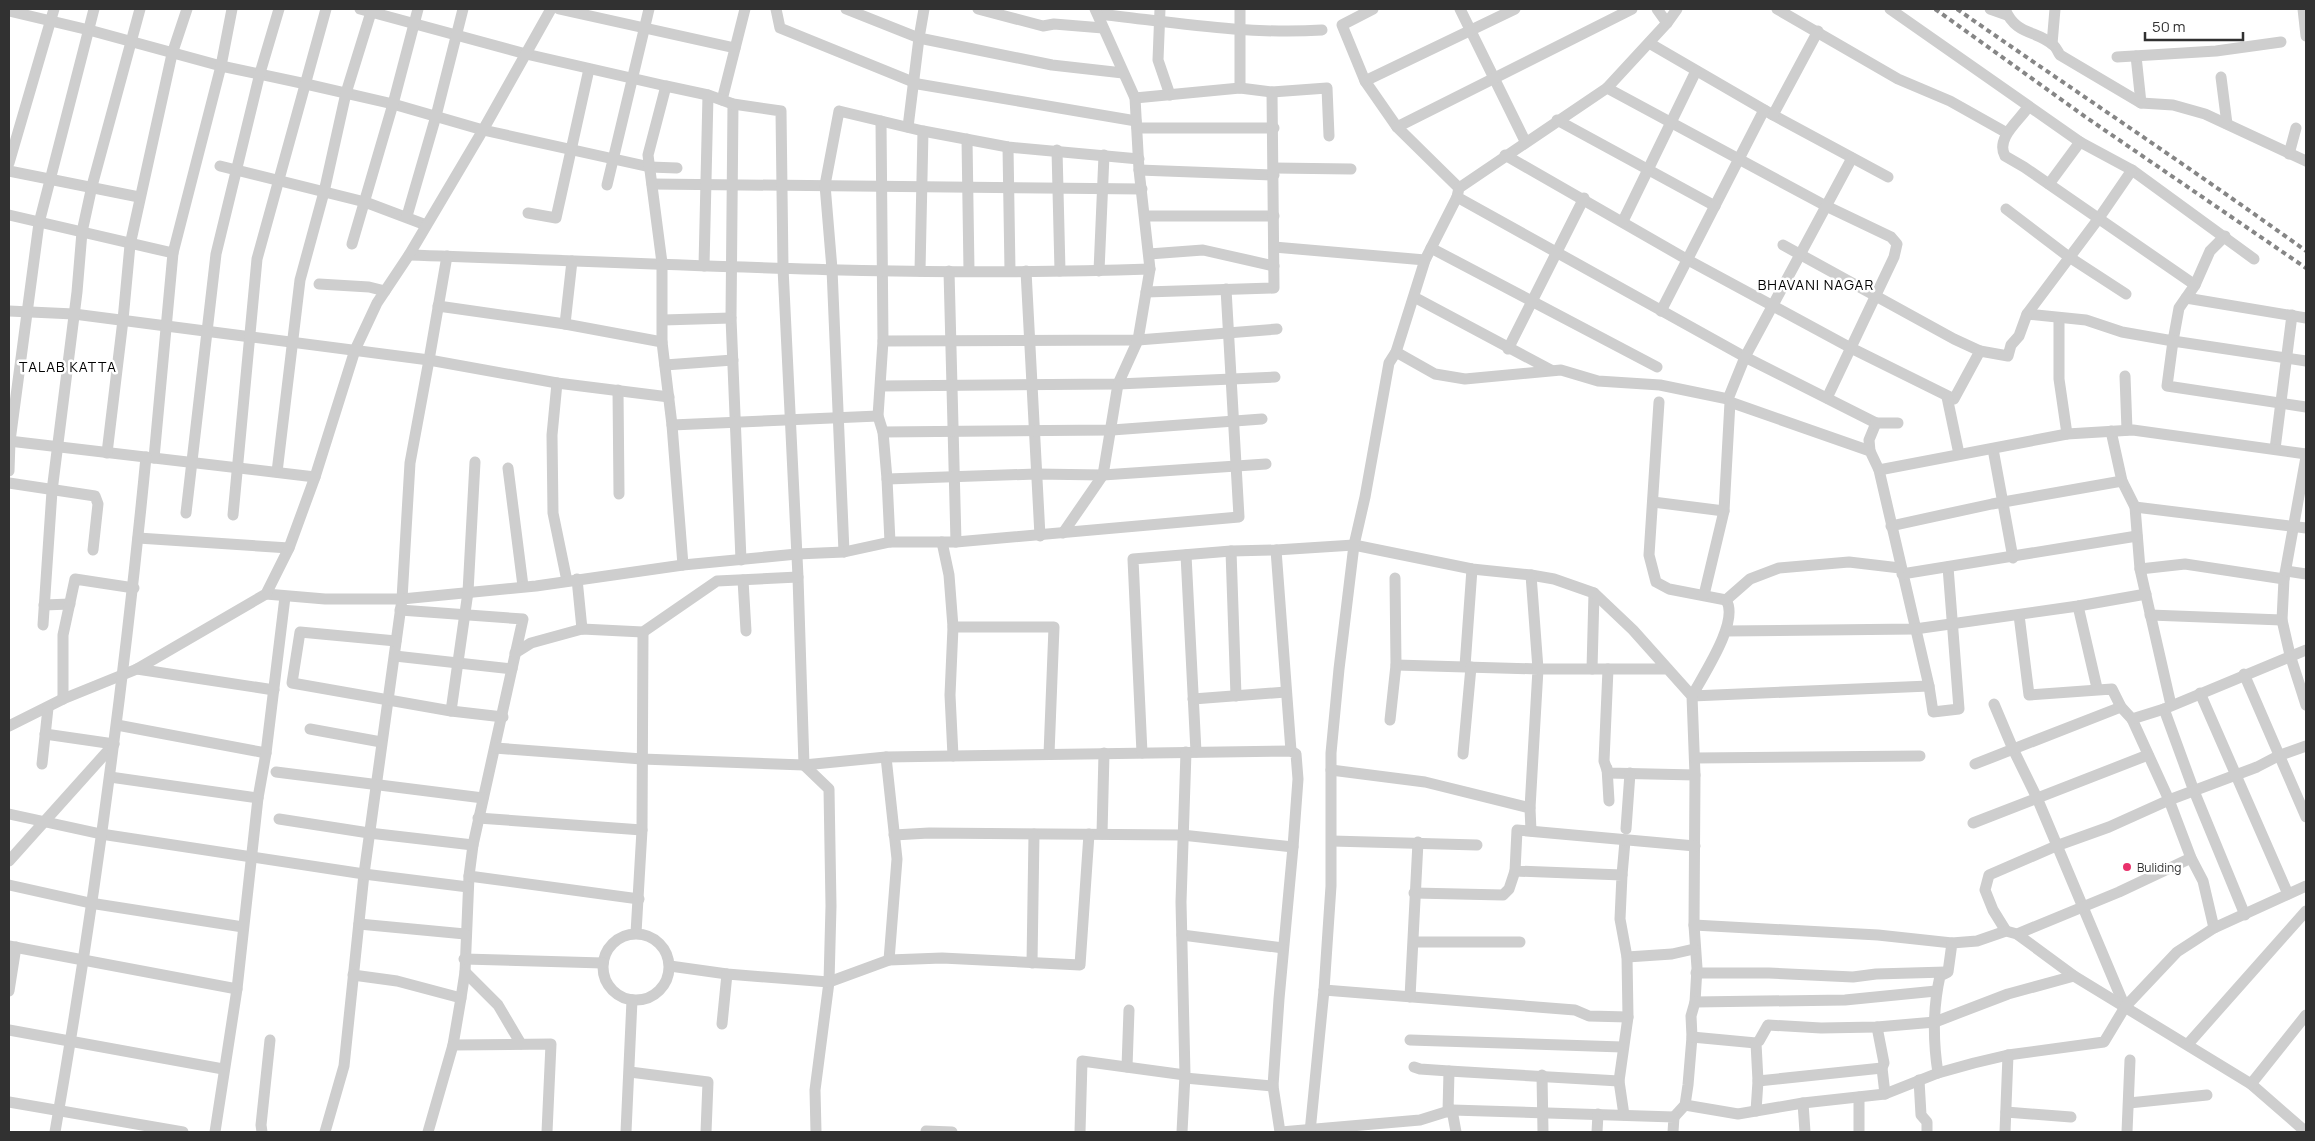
<svg xmlns="http://www.w3.org/2000/svg" width="2315" height="1141" font-family="Manrope,sans-serif">
<style>
.lines{fill:none;stroke-linecap:round;stroke-linejoin:round}
.street{stroke:#cecece;stroke-width:11}
.rail{stroke:#868686;stroke-width:4;stroke-dasharray:5 4;stroke-linecap:butt}
.poi-dot{fill:#e9316b;stroke:#fff;stroke-width:2}
.labels{text-anchor:middle;dominant-baseline:central;stroke-width:5;stroke-linejoin:round;paint-order:stroke}
.poi-label{font-size:12px;fill:#313131;stroke:#fff;text-anchor:start}
.neighbourhood-label{font-size:14px;letter-spacing:1px;fill:#000;stroke:#fff}
</style>
<rect width="100%" height="100%" fill="#fff"/>
<g class="lines">
<g class="street">
<polyline points="360,9 526,54 666,86"/>
<polyline points="559,9 735,48"/>
<polyline points="776,9 780,28 918,84 1136,121"/>
<polyline points="846,9 919,38 908,127"/>
<polyline points="924,9 919,38 1052,65 1123,73"/>
<polyline points="978,9 1043,26 1054,24 1103,28"/>
<polyline points="1160,9 1158,60 1170,95"/>
<polyline points="1373,9 1342,25 1365,81 1397,127 1459,188"/>
<polyline points="1460,9 1525,141"/>
<polyline points="1657,9 1667,23"/>
<polyline points="1777,9 1898,79 1950,101 2007,133"/>
<polyline points="1890,9 2080,142 2132,170 2254,259"/>
<polyline points="1990,9 2007,15"/>
<path d="M2005,9c11,27 32,21 48,36 3,2 5,7 7,10l81,48 32,2 32,9 101,47"/>
<polyline points="2303,9 2306,36"/>
<polyline points="9,11 89,30 221,66 306,84 393,104 483,130 650,167 677,168"/>
<path d="M1098,14c74,8 149,21 224,16"/>
<polyline points="1649,43 1773,115 1888,177"/>
<polyline points="2052,44 2055,9"/>
<polyline points="2136,56 2141,103"/>
<polyline points="2117,57 2216,51 2281,42"/>
<polyline points="2221,77 2227,124"/>
<polyline points="1365,81 1515,9"/>
<polyline points="1240,88 1240,9"/>
<polyline points="1607,88 1826,206 1891,237 1897,244 1894,257 1827,398"/>
<polyline points="1135,98 1240,88 1272,92 1327,88 1329,136"/>
<polyline points="722,100 745,9"/>
<polyline points="733,104 731,318 741,560"/>
<path d="M2028,107c-8,13 -33,31 -23,49l19,11 171,118 15,-34 15,-15"/>
<polyline points="1773,115 1818,31"/>
<polyline points="1557,120 1715,206"/>
<polyline points="881,121 883,341 878,416 883,432 887,479 890,542"/>
<polyline points="1397,127 1632,9"/>
<polyline points="1137,128 1274,128"/>
<polyline points="967,139 969,271"/>
<polyline points="1008,147 1010,271"/>
<polyline points="1057,150 1060,271"/>
<polyline points="2289,154 2296,128"/>
<polyline points="1505,155 1688,260 1851,348 1954,399 1980,351 1954,339 1783,245"/>
<polyline points="9,163 54,9"/>
<polyline points="220,166 365,202 426,225"/>
<polyline points="1274,168 1351,169"/>
<polyline points="1139,170 1274,175"/>
<polyline points="9,171 139,197"/>
<polyline points="652,184 1142,189"/>
<polyline points="2049,184 2080,142"/>
<polyline points="607,185 649,9"/>
<polyline points="1457,197 1745,357 1876,423 1869,440 1870,451"/>
<polyline points="2006,209 2069,257 2126,294"/>
<polyline points="528,213 556,218 589,69"/>
<polyline points="9,215 173,253"/>
<polyline points="407,216 436,116 463,9"/>
<polyline points="1145,216 1274,216"/>
<polyline points="1623,221 1696,71"/>
<polyline points="352,244 393,104 418,9"/>
<polyline points="1274,247 1425,260"/>
<polyline points="1431,248 1657,367"/>
<polyline points="1149,254 1203,250 1274,266"/>
<path d="M409,255c246,8 494,23 741,14"/>
<polyline points="447,256 429,360 557,383"/>
<polyline points="704,266 708,95"/>
<polyline points="920,271 923,131"/>
<polyline points="949,271 956,542"/>
<polyline points="1026,271 1040,536"/>
<polyline points="1099,271 1104,155"/>
<polyline points="319,284 369,287 385,291"/>
<polyline points="1146,292 1274,288 1272,92"/>
<polyline points="1414,297 1551,370"/>
<polyline points="2186,298 2306,318"/>
<polyline points="438,306 565,324 662,342"/>
<polyline points="9,311 74,314 429,360 410,463 402,599 364,874 344,1066 325,1132"/>
<polyline points="1661,311 1764,110"/>
<polyline points="2027,314 2086,320 2122,332 2173,341 2179,308 2195,285"/>
<polyline points="2059,318 2059,379 2067,434"/>
<polyline points="663,320 731,318"/>
<polyline points="565,324 572,261"/>
<polyline points="883,341 1138,340 1277,329"/>
<polyline points="1508,349 1584,198"/>
<polyline points="1980,351 2008,356 2011,345 2019,336 2027,314 2099,218 2132,170"/>
<polyline points="1396,352 1435,374 1465,379 1561,370 1598,381 1660,385 1728,399 1730,402 1870,451 1879,470 1929,686 1933,712 1959,709 1948,567"/>
<polyline points="2306,361 2173,341 2167,386 2306,407"/>
<polyline points="665,365 733,360"/>
<polyline points="2125,376 2127,430"/>
<polyline points="881,386 1118,384 1275,377"/>
<polyline points="618,390 619,494"/>
<polyline points="1947,397 1959,454"/>
<polyline points="1728,399 1745,357 1852,158"/>
<path d="M1659,402l-10,153 7,27 13,7 57,11c14,21 -23,75 -34,96l237,-10"/>
<polyline points="1876,423 1898,423"/>
<polyline points="672,425 878,416"/>
<polyline points="2111,431 2122,481 2135,507 2140,569 2171,705"/>
<polyline points="883,432 1112,430 1262,419"/>
<polyline points="9,441 315,477"/>
<polyline points="1993,449 2013,558"/>
<polyline points="2275,449 2292,315"/>
<polyline points="107,453 123,320 130,245 172,54 187,9"/>
<polyline points="2306,457 2284,579 2282,620 2290,655 2306,705"/>
<polyline points="154,458 173,253 221,66 232,9"/>
<polyline points="508,468 523,586"/>
<polyline points="1879,470 2067,434 2133,430 2306,454"/>
<polyline points="9,471 10,441 39,223 94,9"/>
<polyline points="277,472 300,280 324,192 346,93 372,9"/>
<polyline points="887,479 1036,474 1103,475 1266,464"/>
<polyline points="9,483 95,496 98,504 93,550"/>
<polyline points="1653,502 1724,511"/>
<polyline points="2135,507 2306,528"/>
<polyline points="186,513 216,254 260,73 279,9"/>
<polyline points="233,515 257,259 326,9"/>
<polyline points="1891,526 1992,504 2122,481"/>
<polyline points="1063,533 1103,475 1118,384 1138,340 1150,269 1139,170 1135,98 1095,9"/>
<polyline points="138,538 289,548"/>
<polyline points="942,542 949,575 953,627 950,695 953,756"/>
<polyline points="1276,550 1291,751"/>
<polyline points="1231,551 1236,696"/>
<polyline points="844,552 832,269 825,185 839,111 923,131 1008,147 1139,159"/>
<polyline points="1186,555 1196,752"/>
<polyline points="683,565 672,425 662,342 662,263 648,155 666,86 708,95 733,104 781,111 783,268 798,577 804,765 829,789 831,906 829,982 815,1090 816,1132"/>
<polyline points="2140,569 2185,564 2284,579"/>
<polyline points="2286,571 2306,574"/>
<polyline points="1902,574 2137,536"/>
<polyline points="577,579 582,629"/>
<polyline points="743,580 746,631"/>
<polyline points="567,581 553,513 552,435 557,383 669,397"/>
<polyline points="266,594 325,599 402,599 536,586 683,565 797,554 844,552 890,542 956,542 1239,517 1226,289"/>
<polyline points="1704,595 1724,511 1730,402"/>
<polyline points="1726,600 1750,579 1779,568 1849,562 1900,568"/>
<polyline points="44,605 70,604"/>
<polyline points="2078,606 2097,688"/>
<polyline points="400,610 523,619 473,845 469,876 465,972 461,998 453,1045 428,1132"/>
<polyline points="2019,615 2029,695 2112,689 2121,707 2132,719 2169,800 2191,858 2203,881 2214,928"/>
<polyline points="2150,615 2282,620"/>
<polyline points="43,625 52,491 77,292 82,232 92,186 140,9"/>
<polyline points="953,627 1054,627 1049,754"/>
<polyline points="1726,631 1915,629 2078,606 2146,594"/>
<polyline points="396,641 300,632 292,683 451,711 503,717"/>
<polyline points="515,653 531,643 582,629 643,632 717,581 798,577"/>
<polyline points="395,656 512,669"/>
<polyline points="1396,665 1538,669 1530,808"/>
<polyline points="1465,666 1472,569"/>
<polyline points="137,669 274,690"/>
<polyline points="1592,669 1594,593"/>
<polyline points="1608,669 1604,761 1608,773 1695,775"/>
<polyline points="1668,669 1538,669 1531,575 1554,579 1594,593 1633,630 1692,696 1695,775 1694,925 1697,968 1695,1002 1691,1016 1692,1037 1688,1085 1685,1105 1674,1117"/>
<polyline points="2244,674 2306,817"/>
<polyline points="2200,693 2288,894"/>
<polyline points="63,699 63,635 75,579 134,588"/>
<polyline points="1193,699 1286,692"/>
<polyline points="1994,704 2013,749 2037,798 2125,1007"/>
<polyline points="2164,709 2194,791 2245,915"/>
<polyline points="451,711 468,592 475,462"/>
<polyline points="2132,719 2164,709 2306,650"/>
<polyline points="1390,720 1396,665 1395,578"/>
<polyline points="117,725 266,753"/>
<polyline points="9,726 63,699 137,669 266,594 289,548 315,477 355,350 377,303 409,255 483,130 551,9"/>
<polyline points="310,729 381,742"/>
<polyline points="45,734 114,744"/>
<polyline points="495,748 642,759 804,765 886,757 1291,751 1296,754 1298,779 1293,847 1279,999 1273,1086 1280,1132"/>
<polyline points="1142,753 1133,559 1231,551 1276,550 1354,545 1472,569 1531,575"/>
<polyline points="1463,754 1471,667"/>
<polyline points="886,757 897,859 889,960"/>
<polyline points="1695,758 1920,756"/>
<polyline points="42,764 48,708"/>
<polyline points="1975,764 2121,707"/>
<polyline points="1607,768 1609,801"/>
<polyline points="1331,770 1425,782 1530,808 1531,831"/>
<polyline points="276,772 483,798"/>
<polyline points="110,777 258,798"/>
<polyline points="9,814 101,834 364,874 468,887"/>
<polyline points="478,818 642,830"/>
<polyline points="279,819 369,833 473,845"/>
<polyline points="1973,823 2148,755"/>
<polyline points="1626,829 1630,773"/>
<polyline points="1102,834 1104,753"/>
<polyline points="894,835 929,833 1182,835 1293,847"/>
<polyline points="1332,841 1477,845"/>
<polyline points="9,861 114,744"/>
<polyline points="1622,875 1625,841"/>
<polyline points="469,876 639,899"/>
<polyline points="9,885 90,903 243,927"/>
<polyline points="1414,893 1503,895 1509,889 1515,871"/>
<polyline points="359,924 465,934"/>
<polyline points="1694,925 1878,935 1952,943"/>
<polyline points="2006,931 1993,910 1985,890 1989,875 2056,846 2109,827 2169,800 2257,767 2278,756 2306,746"/>
<polyline points="636,933 642,830 643,632"/>
<circle cx="636" cy="967" r="33"/>
<polyline points="2017,934 2119,892 2191,858"/>
<polyline points="1182,935 1283,948"/>
<polyline points="1414,942 1520,942"/>
<polyline points="9,946 237,989"/>
<polyline points="1627,957 1672,954 1694,949"/>
<polyline points="464,959 603,963"/>
<polyline points="1032,963 1034,834"/>
<polyline points="670,966 727,974 829,982 889,960 942,958 1080,965 1089,834"/>
<polyline points="465,972 498,1005 521,1044"/>
<polyline points="1696,973 1769,973 1853,977 1876,974 1946,972"/>
<polyline points="353,975 397,981 461,998"/>
<polyline points="1324,990 1575,1010 1589,1016 1628,1017"/>
<polyline points="9,991 16,947"/>
<polyline points="1410,997 1418,842"/>
<polyline points="1695,1002 1845,1000 1936,991"/>
<polyline points="722,1024 727,974"/>
<polyline points="1877,1027 1884,1063 1882,1068 1885,1094"/>
<polyline points="9,1030 223,1069"/>
<polyline points="1692,1037 1756,1043"/>
<polyline points="1410,1040 1622,1047"/>
<polyline points="2188,1044 2306,911"/>
<polyline points="453,1045 551,1044 547,1132"/>
<polyline points="1127,1067 1129,1010"/>
<polyline points="1414,1067 1420,1069 1449,1071 1619,1081"/>
<polyline points="630,1072 708,1082 706,1132"/>
<path d="M1938,1073c-5,-32 -5,-66 2,-97l8,-4 4,-29 25,-2 29,-10 11,3 57,42 177,108 55,48"/>
<polyline points="1542,1075 1543,1132"/>
<polyline points="1185,1078 1273,1086"/>
<polyline points="1919,1080 1921,1115 1927,1122 1927,1132"/>
<polyline points="1758,1081 1882,1068"/>
<polyline points="2251,1084 2306,1015"/>
<polyline points="9,1102 183,1132"/>
<polyline points="1803,1103 1805,1132"/>
<polyline points="2129,1103 2207,1095"/>
<polyline points="1685,1105 1738,1114 1803,1103 1885,1094 1938,1073 1974,1063 2008,1055 2104,1042 2125,1007 2177,952 2214,928 2306,886"/>
<polyline points="1452,1110 1456,1132"/>
<polyline points="1756,1111 1758,1081 1756,1043 1759,1041 1768,1025 1821,1028 1877,1027 1935,1022 2008,994 2074,976"/>
<polyline points="1448,1112 1449,1071"/>
<polyline points="2006,1112 2071,1117"/>
<polyline points="1624,1115 1619,1081 1628,1017 1627,957 1620,919 1622,875 1515,871 1517,830 1695,846"/>
<polyline points="926,1131 952,1132"/>
<path d="M55,1132c39,-224 69,-449 91,-675"/>
<polyline points="215,1132 237,989 258,798 266,753 285,597"/>
<polyline points="262,1132 261,1125 270,1040"/>
<polyline points="626,1132 632,1000"/>
<polyline points="1080,1132 1082,1061 1185,1075"/>
<polyline points="1182,1132 1185,1075 1181,902 1186,752"/>
<polyline points="1281,1132 1420,1120 1452,1110 1674,1117 1673,1132"/>
<polyline points="1310,1132 1324,990 1331,886 1331,753 1339,669 1354,545 1365,497 1389,363 1396,352 1425,260 1457,197 1459,188 1607,88 1667,23 1677,9"/>
<polyline points="1597,1132 1598,1114"/>
<polyline points="1859,1132 1859,1097"/>
<polyline points="2005,1132 2008,1055"/>
<polyline points="2127,1132 2130,1060"/>
</g>
<g class="rail">
<polyline points="1935,9 2087,118 2306,268"/>
<path d="M1957,9c116,81 234,159 349,242"/>
</g>
</g>
<circle class="poi-dot" cx="2127" cy="867" r="5"/>
<g class="labels">
<g class="poi-label">
<text x="2137" y="867">Buliding</text>
</g>
<g class="neighbourhood-label">
<text x="1816" y="284">BHAVANI NAGAR</text>
<text x="68" y="366">TALAB KATTA</text>
</g>
</g>
<rect width="2315" height="1141" fill="none" stroke="#313131" stroke-width="20"/>
<path d="M2145 32v8h98v-8" fill="none" stroke="#313131" stroke-width="2.5"/>
<text x="2152" y="32" font-size="15" fill="#313131" stroke="#ffffff" stroke-width="4" paint-order="stroke">50 m</text>
</svg>
